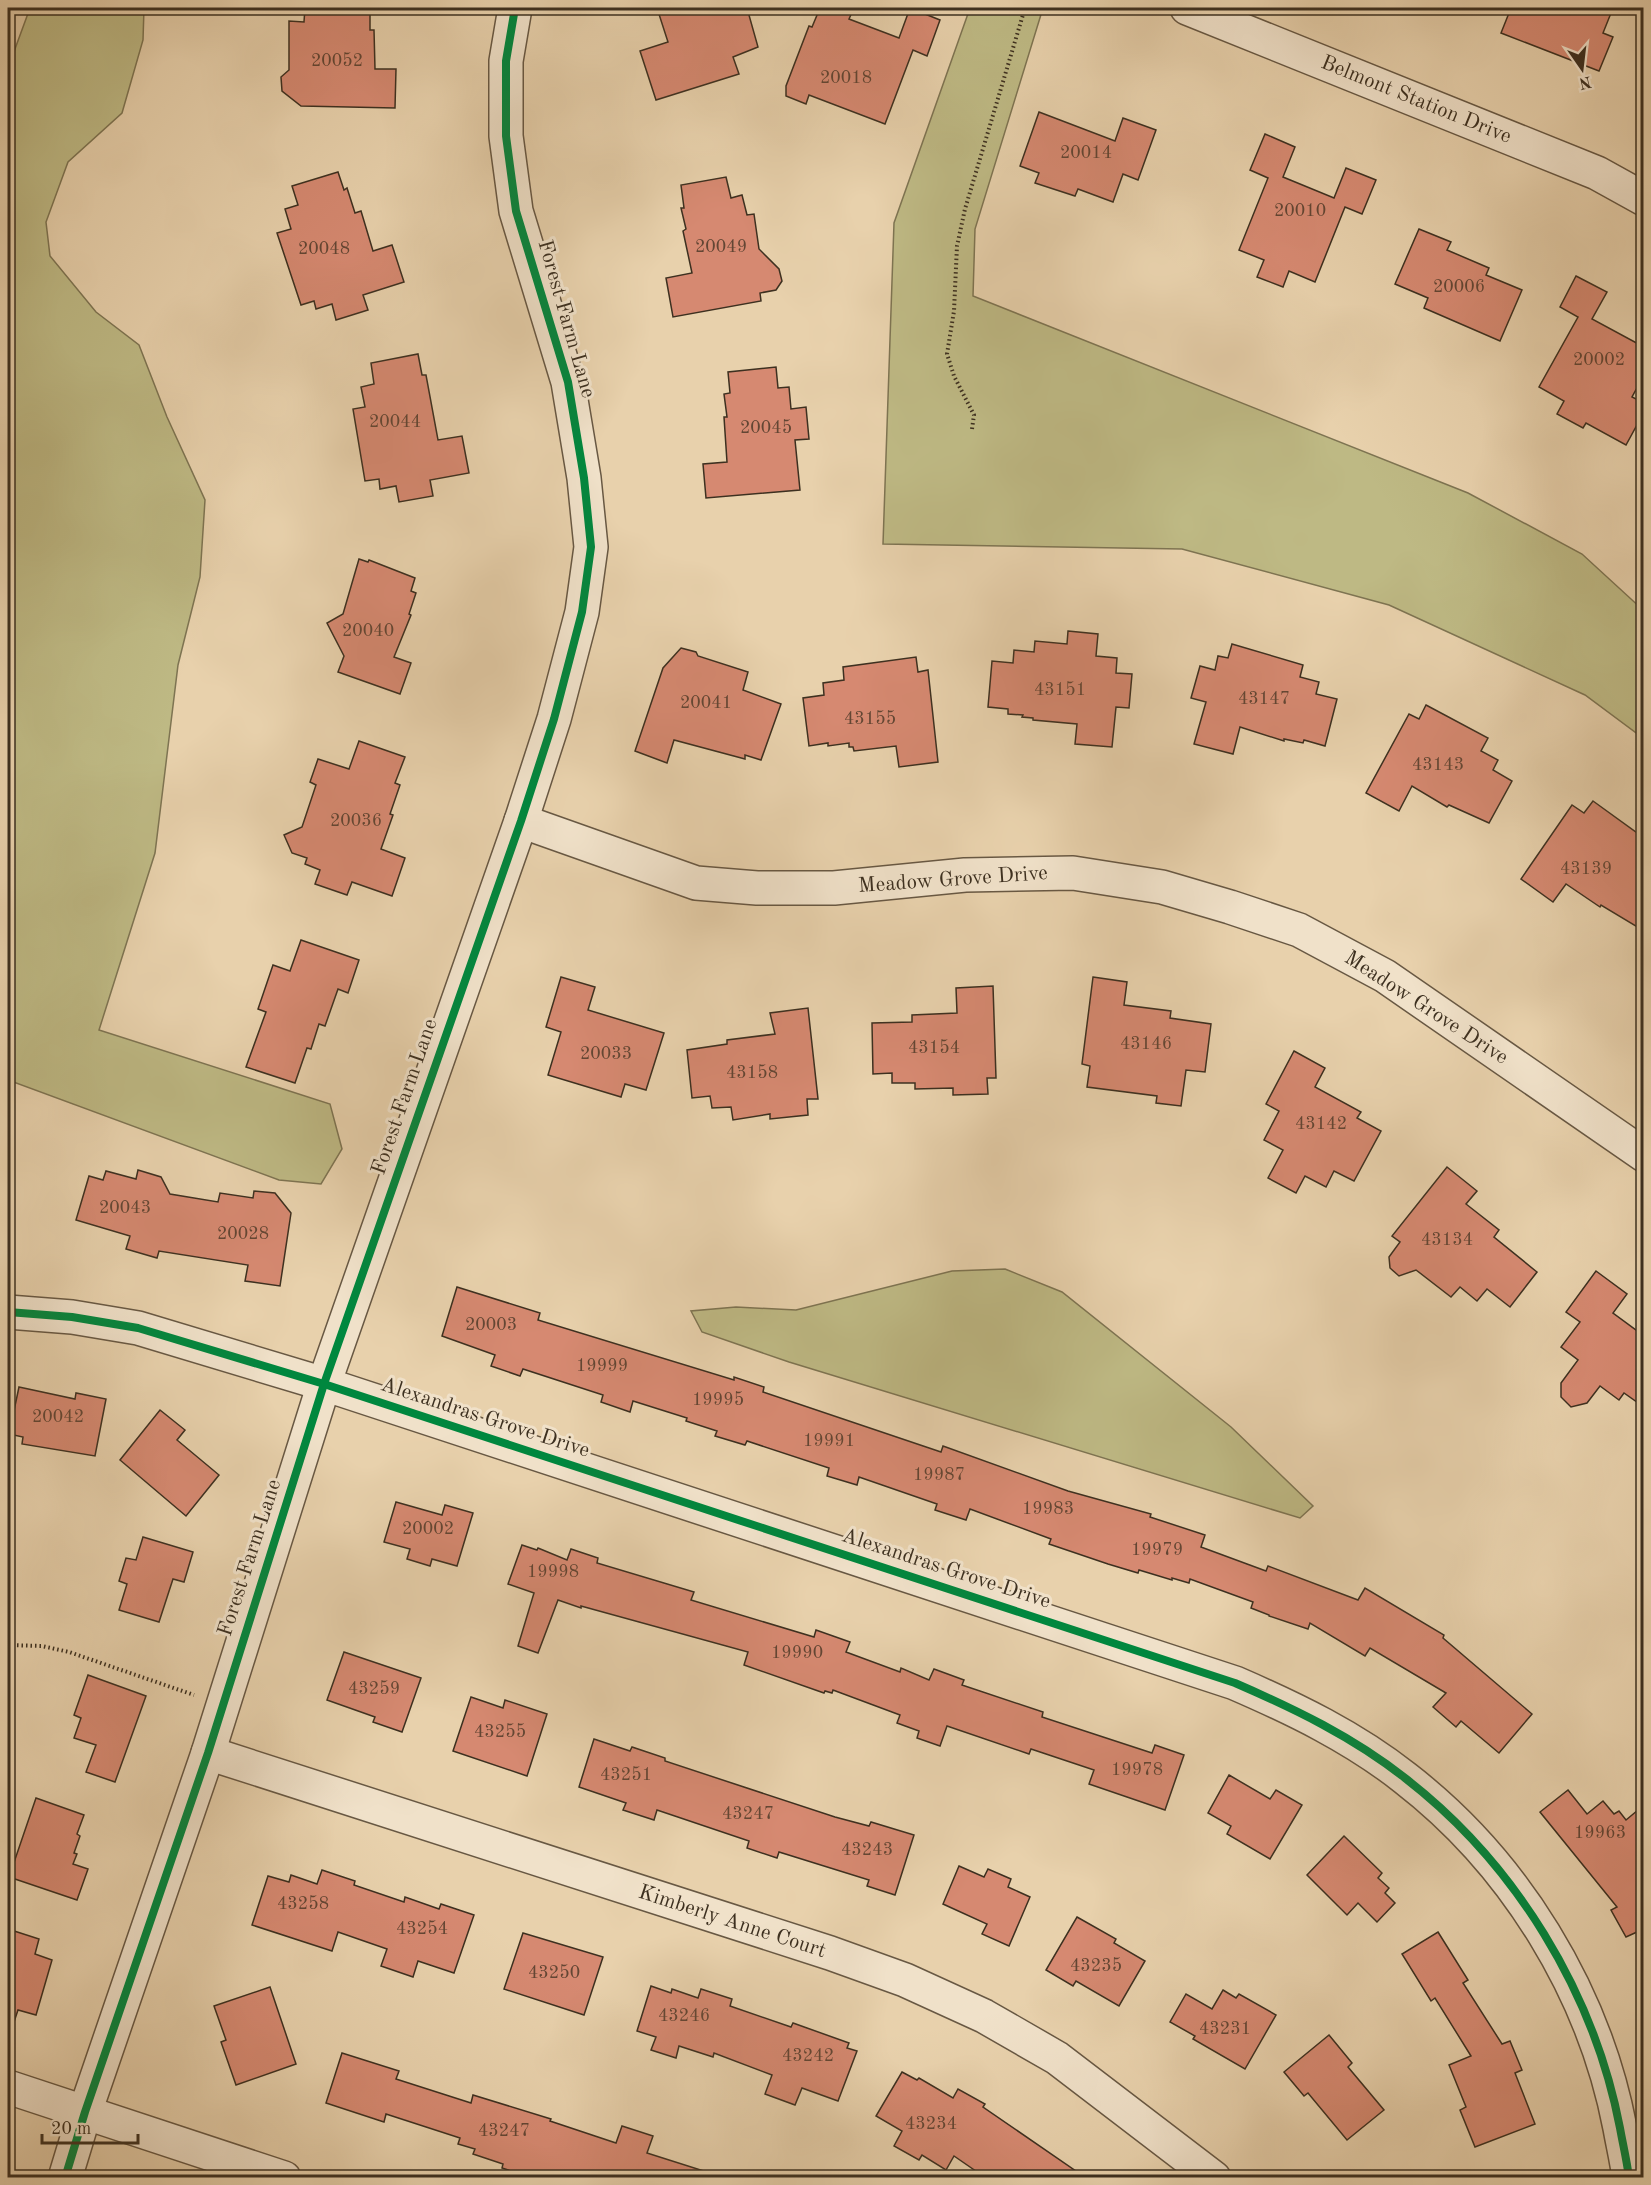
<svg xmlns="http://www.w3.org/2000/svg" width="1651" height="2185" font-family="'Old Standard TT',serif">
<style>
.green{fill:#beb984;stroke:#7e7452;stroke-width:1.5}
.building{fill:#d68971;stroke:#3d3020;stroke-width:1.5}
.lines{fill:none;stroke-linecap:round;stroke-linejoin:round}
.minor-casing{stroke:#685843;stroke-width:36}
.path{stroke:#3d3020;stroke-width:4;stroke-dasharray:1.5 3;stroke-linecap:butt}
.minor{stroke:#f0e1c9;stroke-width:33}
.cycleway-casing{stroke:#f0e1c9;stroke-width:11}
.cycleway{stroke:#00873e;stroke-width:8}
.labels{text-anchor:middle;dominant-baseline:central;stroke-width:6;stroke-linejoin:round;paint-order:stroke}
.number-label{font-size:18px;fill:#634634}
.street-label{font-size:21px;fill:#3d3020;stroke:#f0e1c9}
</style>
<rect width="100%" height="100%" fill="#e8d1ac"/>
<filter id="stains"><feTurbulence type="fractalNoise" baseFrequency=".00333" numOctaves="4"/><feColorMatrix values="0 0 0 0 .2 0 0 0 0 .09 0 0 0 0 .02 0 0 0 .5 -.17"/></filter>
<radialGradient id="worn" r=".72"><stop offset=".6" stop-color="#630" stop-opacity="0"/><stop offset="1" stop-color="#630" stop-opacity=".3"/></radialGradient>
<g class="green">
<polygon points="30,8 144,8 143,40 122,113 68,162 46,222 50,256 96,312 139,345 167,417 205,500 200,577 178,665 155,853 99,1030 330,1104 342,1149 321,1184 279,1180 8,1080 8,68"/>
<polygon points="970,8 1043,8 975,229 973,296 1468,493 1582,554 1643,610 1643,738 1585,695 1389,605 1182,549 883,544 894,223"/>
<polygon points="1005,1269 1062,1292 1231,1427 1313,1506 1300,1518 789,1362 702,1332 691,1311 736,1307 796,1310 952,1271"/>
</g>
<g class="building">
<polygon points="305,8 370,8 370,30 374,30 375,69 396,69 395,108 301,106 282,91 281,77 289,70 289,21 304,22"/>
<polygon points="657,8 747,8 758,47 733,57 739,74 656,100 640,51 668,42"/>
<polygon points="820,8 854,8 849,19 899,38 910,8 940,20 927,56 913,50 885,124 809,95 806,104 786,96 786,86 809,26 812,27"/>
<polygon points="1511,8 1613,8 1603,33 1613,37 1599,71 1501,33"/>
<polygon points="1039,112 1115,141 1123,118 1156,130 1138,180 1123,174 1113,202 1078,189 1075,196 1035,183 1039,173 1020,166"/>
<polygon points="1265,134 1295,147 1283,177 1334,198 1346,168 1376,180 1362,214 1345,207 1315,282 1289,271 1283,287 1257,277 1264,260 1239,250 1268,178 1250,170"/>
<polygon points="338,172 344,190 347,188 355,213 361,211 373,251 392,245 404,282 363,295 368,310 336,320 332,304 316,309 314,301 301,305 277,233 291,229 285,209 298,205 292,186"/>
<polygon points="726,177 731,198 742,195 747,215 754,214 759,249 779,269 782,281 776,290 760,293 761,301 673,317 666,278 692,273 683,231 686,229 681,208 684,208 681,185"/>
<polygon points="1419,229 1451,242 1447,250 1489,268 1486,275 1522,290 1500,341 1424,308 1428,298 1395,284"/>
<polygon points="1576,276 1607,292 1592,319 1644,347 1644,375 1632,397 1644,403 1644,412 1626,445 1586,423 1583,428 1557,414 1564,401 1539,387 1578,317 1560,307"/>
<polygon points="418,354 422,375 426,375 438,440 462,436 469,473 430,480 433,496 399,502 396,486 380,489 379,479 365,481 353,409 365,407 361,387 374,384 371,363"/>
<polygon points="776,367 778,388 789,387 791,409 806,407 809,439 795,440 800,490 706,498 703,464 727,462 724,417 727,417 724,394 730,393 728,372"/>
<polygon points="359,559 368,562 369,560 415,578 411,591 416,593 409,614 411,615 394,657 411,663 400,694 338,672 344,656 327,623 343,614"/>
<polygon points="1068,631 1098,634 1096,656 1117,658 1116,673 1132,674 1129,708 1116,707 1112,747 1075,744 1077,724 1033,720 1033,718 1022,717 1023,715 1008,714 1008,709 988,707 992,661 1013,663 1014,650 1034,652 1035,641 1067,644"/>
<polygon points="1232,644 1303,665 1300,677 1319,682 1316,694 1337,699 1325,746 1304,740 1303,743 1284,739 1284,741 1240,727 1233,754 1194,744 1206,702 1191,698 1200,666 1215,670 1218,656 1228,658"/>
<polygon points="681,648 696,652 698,656 748,672 743,690 781,704 761,760 745,755 745,759 674,740 667,763 635,751 663,668"/>
<polygon points="916,657 918,672 928,670 938,762 899,767 896,746 854,751 853,747 849,747 849,743 828,746 828,743 809,746 803,698 824,695 823,683 844,680 843,667"/>
<polygon points="1426,705 1488,738 1481,751 1498,760 1493,770 1512,781 1489,823 1449,805 1447,807 1412,786 1399,811 1366,793 1409,714 1419,719"/>
<polygon points="359,741 405,757 395,783 400,785 390,814 393,815 381,849 405,858 392,896 352,882 347,895 315,884 320,870 305,864 307,858 292,853 284,835 302,827 316,785 310,782 318,759 349,769"/>
<polygon points="1593,801 1644,838 1644,931 1601,905 1600,907 1566,884 1553,902 1521,879 1572,805 1584,813"/>
<polygon points="301,940 359,960 348,993 338,989 325,1026 319,1024 311,1049 307,1048 295,1083 246,1067 266,1012 258,1009 273,965 290,971"/>
<polygon points="561,977 595,987 588,1010 664,1033 646,1090 625,1084 621,1097 548,1075 561,1032 546,1027"/>
<polygon points="1093,977 1127,982 1124,1005 1171,1011 1170,1018 1211,1024 1205,1072 1186,1070 1181,1106 1156,1103 1157,1096 1087,1087 1090,1066 1082,1064"/>
<polygon points="993,986 996,1078 987,1078 988,1094 953,1095 953,1088 915,1089 915,1083 892,1083 892,1073 873,1074 872,1023 912,1022 912,1015 957,1013 956,988"/>
<polygon points="808,1008 818,1099 807,1099 808,1115 770,1119 770,1114 733,1120 731,1107 712,1108 710,1096 692,1098 687,1050 727,1044 727,1040 775,1034 770,1013"/>
<polygon points="1294,1051 1325,1068 1315,1087 1361,1112 1357,1118 1381,1131 1354,1181 1334,1171 1326,1187 1305,1176 1296,1193 1268,1178 1283,1150 1264,1140 1279,1111 1266,1104"/>
<polygon points="1447,1167 1477,1191 1466,1204 1499,1230 1494,1237 1537,1272 1510,1307 1487,1289 1477,1301 1460,1287 1451,1297 1416,1270 1399,1276 1390,1268 1389,1257 1400,1242 1392,1236"/>
<polygon points="138,1170 161,1177 170,1194 218,1202 220,1193 253,1198 254,1191 275,1193 291,1213 280,1286 245,1281 248,1265 159,1251 157,1258 126,1249 130,1236 76,1220 89,1176 103,1180 106,1171 136,1179"/>
<polygon points="1596,1271 1627,1294 1613,1313 1644,1336 1644,1407 1624,1393 1619,1400 1600,1386 1587,1403 1571,1407 1561,1397 1561,1383 1578,1360 1561,1347 1580,1322 1566,1312"/>
<polygon points="457,1287 540,1313 538,1320 734,1380 734,1377 764,1387 763,1392 941,1452 943,1446 1068,1491 1151,1514 1150,1517 1205,1535 1201,1547 1266,1571 1268,1566 1358,1600 1365,1588 1444,1635 1443,1638 1532,1714 1499,1753 1461,1721 1456,1727 1433,1707 1446,1693 1370,1648 1365,1656 1310,1623 1308,1629 1269,1616 1269,1615 1251,1608 1253,1602 1190,1579 1189,1583 1172,1578 1172,1580 1139,1570 1138,1573 1108,1564 1049,1544 1051,1539 970,1509 966,1520 935,1510 937,1504 859,1477 857,1485 827,1476 829,1468 747,1441 745,1445 715,1436 717,1431 686,1421 687,1418 633,1401 630,1412 601,1402 603,1395 523,1369 520,1376 491,1366 495,1355 442,1336"/>
<polygon points="19,1387 75,1399 76,1393 106,1399 95,1456 22,1444 23,1437 9,1434"/>
<polygon points="160,1410 185,1430 177,1440 219,1475 186,1516 120,1460"/>
<polygon points="396,1502 442,1515 445,1505 473,1513 457,1566 432,1559 430,1566 407,1559 410,1549 384,1542"/>
<polygon points="143,1537 193,1552 184,1582 173,1579 159,1622 119,1610 127,1584 119,1581 126,1558 136,1560"/>
<polygon points="522,1545 537,1550 538,1548 567,1560 571,1549 598,1558 597,1563 694,1592 691,1600 814,1637 816,1630 850,1642 846,1652 900,1672 901,1668 929,1680 934,1669 964,1680 962,1685 1043,1712 1042,1717 1152,1753 1155,1745 1184,1755 1165,1810 1089,1784 1094,1770 1031,1749 1029,1754 947,1726 940,1746 917,1738 919,1731 897,1723 900,1715 833,1690 832,1693 825,1691 824,1693 744,1665 748,1652 581,1606 581,1608 558,1600 538,1653 518,1646 534,1593 508,1584"/>
<polygon points="344,1652 421,1678 402,1732 373,1722 375,1717 327,1700"/>
<polygon points="88,1675 146,1696 115,1782 86,1772 96,1745 74,1738 81,1718 74,1715"/>
<polygon points="471,1697 503,1708 505,1700 547,1714 527,1776 453,1751"/>
<polygon points="594,1739 630,1751 632,1747 665,1758 665,1761 835,1817 869,1826 871,1822 914,1835 895,1895 867,1886 869,1880 779,1852 777,1858 747,1848 749,1841 657,1810 654,1820 623,1810 626,1803 579,1787"/>
<polygon points="1229,1775 1270,1799 1276,1790 1302,1805 1270,1859 1227,1834 1231,1826 1208,1813"/>
<polygon points="1568,1790 1587,1814 1603,1801 1614,1814 1619,1811 1626,1820 1644,1805 1644,1941 1637,1932 1626,1937 1611,1910 1617,1907 1540,1812"/>
<polygon points="36,1798 84,1815 77,1834 80,1836 74,1853 77,1854 73,1864 88,1869 77,1900 9,1877"/>
<polygon points="1344,1836 1382,1873 1378,1878 1389,1888 1385,1893 1395,1903 1377,1922 1358,1903 1347,1915 1307,1875"/>
<polygon points="959,1866 984,1877 988,1869 1011,1879 1008,1887 1030,1897 1009,1946 982,1934 987,1924 943,1904"/>
<polygon points="322,1870 355,1881 354,1885 404,1902 405,1897 439,1909 441,1904 474,1915 454,1973 418,1961 413,1977 381,1966 387,1949 338,1932 332,1951 252,1925 268,1876 289,1882 291,1875 317,1884"/>
<polygon points="1077,1917 1116,1939 1114,1943 1145,1961 1119,2006 1076,1981 1073,1986 1046,1970"/>
<polygon points="8,1929 39,1939 35,1954 52,1960 36,2015 18,2010 14,2022 8,2021"/>
<polygon points="1438,1932 1468,1980 1463,1983 1502,2044 1510,2041 1522,2070 1515,2073 1535,2124 1475,2147 1460,2110 1466,2107 1449,2065 1471,2056 1435,1998 1431,2001 1402,1954"/>
<polygon points="523,1933 603,1957 584,2015 504,1989"/>
<polygon points="651,1986 671,1993 672,1989 698,1998 701,1989 732,1999 730,2006 791,2027 793,2023 849,2043 847,2048 857,2051 838,2101 802,2088 795,2105 765,2094 772,2075 714,2053 713,2057 679,2046 676,2058 651,2050 656,2037 637,2031"/>
<polygon points="270,1987 296,2064 236,2085 221,2042 226,2040 214,2006"/>
<polygon points="1223,1990 1236,1998 1239,1994 1276,2015 1245,2069 1193,2039 1195,2036 1170,2022 1186,1994 1212,2009"/>
<polygon points="1329,2035 1352,2063 1348,2067 1384,2110 1347,2140 1308,2093 1304,2096 1284,2072"/>
<polygon points="342,2053 399,2071 396,2079 471,2103 473,2095 551,2119 550,2121 616,2143 622,2126 653,2136 647,2153 707,2172 706,2178 533,2178 502,2168 503,2164 473,2154 475,2149 458,2144 460,2138 386,2114 384,2122 326,2103"/>
<polygon points="902,2072 917,2080 919,2078 953,2098 958,2089 985,2104 983,2107 1086,2178 986,2178 954,2156 946,2170 922,2155 919,2160 894,2146 902,2131 876,2116"/>
</g>
<g class="lines">
<defs>
<g id="minor">
<polyline points="1187,8 1597,173 1644,199"/>
<polyline points="521,821 696,883 757,888 834,888 965,875 1073,873 1162,887 1230,907 1299,930 1385,976 1644,1155"/>
<path d="M8,1312l64,5 66,11 186,56 911,299c60,26 118,54 170,95 110,85 189,214 215,350 3,17 7,33 9,50"/>
<polyline points="208,1753 830,1953 905,1980 984,2016 1057,2058 1214,2178"/>
<polyline points="8,2087 284,2178"/>
<polyline points="65,2178 85,2112 208,1753 324,1384 521,821 554,719 582,612 591,547 584,478 568,382 516,211 506,136 506,61 515,8"/>
</g>
</defs>
<use href="#minor" class="minor-casing"/>
<g class="path">
<polyline points="972,429 974,415 954,376 947,354 954,311 957,246 965,209 1025,8"/>
<polyline points="8,1645 42,1646 69,1652 194,1695"/>
</g>
<use href="#minor" class="minor"/>
<defs>
<g id="cycleway">
<path d="M8,1312l64,5 66,11 186,56 911,299c60,26 118,54 170,95 110,85 189,214 215,350 3,17 7,33 9,50"/>
<polyline points="65,2178 85,2112 208,1753 324,1384 521,821 554,719 582,612 591,547 584,478 568,382 516,211 506,136 506,61 515,8"/>
</g>
</defs>
<use href="#cycleway" class="cycleway-casing"/>
<use href="#cycleway" class="cycleway"/>
</g>
<g class="labels">
<g class="number-label">
<text x="337" y="61">20052</text>
<text x="846" y="78">20018</text>
<text x="1086" y="153">20014</text>
<text x="1300" y="211">20010</text>
<text x="721" y="247">20049</text>
<text x="324" y="249">20048</text>
<text x="1459" y="287">20006</text>
<text x="1599" y="360">20002</text>
<text x="395" y="422">20044</text>
<text x="766" y="428">20045</text>
<text x="368" y="631">20040</text>
<text x="1060" y="690">43151</text>
<text x="1264" y="699">43147</text>
<text x="706" y="703">20041</text>
<text x="870" y="719">43155</text>
<text x="1438" y="765">43143</text>
<text x="356" y="821">20036</text>
<text x="1586" y="869">43139</text>
<text x="1146" y="1044">43146</text>
<text x="934" y="1048">43154</text>
<text x="606" y="1054">20033</text>
<text x="752" y="1073">43158</text>
<text x="1321" y="1124">43142</text>
<text x="125" y="1208">20043</text>
<text x="243" y="1234">20028</text>
<text x="1447" y="1240">43134</text>
<text x="491" y="1325">20003</text>
<text x="602" y="1366">19999</text>
<text x="718" y="1400">19995</text>
<text x="58" y="1417">20042</text>
<text x="829" y="1441">19991</text>
<text x="939" y="1475">19987</text>
<text x="1048" y="1509">19983</text>
<text x="428" y="1529">20002</text>
<text x="1157" y="1550">19979</text>
<text x="553" y="1572">19998</text>
<text x="797" y="1653">19990</text>
<text x="374" y="1689">43259</text>
<text x="500" y="1732">43255</text>
<text x="1137" y="1770">19978</text>
<text x="626" y="1775">43251</text>
<text x="748" y="1814">43247</text>
<text x="1600" y="1833">19963</text>
<text x="867" y="1850">43243</text>
<text x="303" y="1904">43258</text>
<text x="422" y="1929">43254</text>
<text x="1096" y="1966">43235</text>
<text x="554" y="1973">43250</text>
<text x="684" y="2016">43246</text>
<text x="1225" y="2029">43231</text>
<text x="808" y="2056">43242</text>
<text x="931" y="2124">43234</text>
<text x="504" y="2131">43247</text>
</g>
<g class="street-label">
<text transform="translate(1416 100) rotate(22)">Belmont Station Drive</text>
<text transform="translate(566 319) rotate(74)">Forest Farm Lane</text>
<text transform="translate(953 880) rotate(-4)">Meadow Grove Drive</text>
<text transform="translate(1426 1008) rotate(33)">Meadow Grove Drive</text>
<text transform="translate(405 1097) rotate(-71)">Forest Farm Lane</text>
<text transform="translate(485 1418) rotate(18)">Alexandras Grove Drive</text>
<text transform="translate(250 1558) rotate(-72)">Forest Farm Lane</text>
<text transform="translate(946 1569) rotate(18)">Alexandras Grove Drive</text>
<text transform="translate(732 1922) rotate(18)">Kimberly Anne Court</text>
</g>
</g>
<rect width="1651" height="2185" fill="none" stroke="#e8d1ac" stroke-width="30"/>
<rect x="9" y="9" width="1633" height="2167" fill="none" stroke="#3d3020" stroke-width="3"/>
<rect x="15" y="15" width="1621" height="2155" fill="none" stroke="#3d3020" stroke-width="1.5"/>
<g transform="translate(1582 69) rotate(166)" stroke="#f0e1c9" stroke-width="4.5" paint-order="stroke">
<path d="M0-4.5L10 22L0 15L-10 22Z" fill="#3d3020"/>
<text y="-9" font-size="16" font-weight="bold" text-anchor="middle" fill="#3d3020">N</text>
</g>
<path d="M42 2134v9h96v-9" fill="none" stroke="#3d3020" stroke-width="3"/>
<text x="51" y="2134" font-size="18" fill="#3d3020" stroke="#f0e1c9" stroke-width="4.5" paint-order="stroke">20 m</text>
<rect width="100%" height="100%" filter="url(#stains)"/>
<rect width="100%" height="100%" fill="url(#worn)"/>
</svg>
